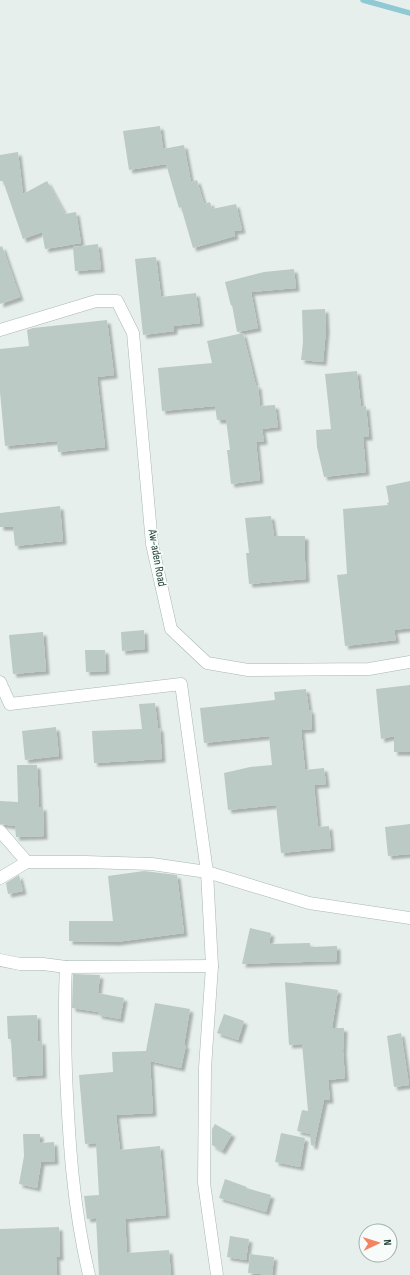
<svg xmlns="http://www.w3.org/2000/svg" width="410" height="1275" font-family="'Sofia Sans Condensed',sans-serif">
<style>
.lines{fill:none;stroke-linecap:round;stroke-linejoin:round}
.stream{stroke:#8ec9d4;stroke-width:5.5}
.building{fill:#bbcac4;filter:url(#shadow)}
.street-casing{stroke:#a8b8b2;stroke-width:13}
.street{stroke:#fff;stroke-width:12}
.labels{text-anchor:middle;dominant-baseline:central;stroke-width:3.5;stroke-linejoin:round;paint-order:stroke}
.street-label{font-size:12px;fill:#24423a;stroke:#f7fbf9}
</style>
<defs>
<filter id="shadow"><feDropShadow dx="3.5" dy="3.5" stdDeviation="1" flood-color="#0004"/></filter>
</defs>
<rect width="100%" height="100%" fill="#e6efeb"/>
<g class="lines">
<polyline class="stream" points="363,0 410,13"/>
</g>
<g class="building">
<polygon points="160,126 163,149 184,145 191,182 197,180 204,204 210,202 212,209 236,204 242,230 234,231 235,236 193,248 181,207 179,208 166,164 129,170 123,131"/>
<polygon points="18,152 23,194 47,181 65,214 76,212 81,243 45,249 42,232 23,239 3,181 0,181 0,155"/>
<polygon points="98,244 101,269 75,271 73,247"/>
<polygon points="2,246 20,297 0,304 0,247"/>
<polygon points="156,257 161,297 196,293 200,323 174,326 174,331 143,335 135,259"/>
<polygon points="294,269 296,288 251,292 258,328 237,332 232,305 231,306 225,282 264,272"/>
<polygon points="325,309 326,329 323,362 301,360 303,342 302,310"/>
<polygon points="107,320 114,375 97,377 105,447 58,452 57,441 5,446 0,392 0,349 29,346 27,330 33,328"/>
<polygon points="243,333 256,386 258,385 260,406 275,405 278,427 262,429 264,441 256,442 260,480 231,484 227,450 230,450 226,420 217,420 215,406 162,411 158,368 212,363 207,341"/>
<polygon points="357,371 361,407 366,406 369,437 363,437 366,472 324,477 317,447 316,430 331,429 325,374"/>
<polygon points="410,481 410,628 394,630 396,640 345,646 337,575 347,574 343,509 388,505 387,503 389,502 386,486"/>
<polygon points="60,506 63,541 15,546 13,527 0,527 0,513"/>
<polygon points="271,516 274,536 305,536 305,561 306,579 249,584 246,553 249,553 245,518"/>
<polygon points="144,630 145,649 122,651 121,632"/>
<polygon points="43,632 46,671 13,674 9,635"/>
<polygon points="85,650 105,650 106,671 86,672"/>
<polygon points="410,685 410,752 394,752 394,736 381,739 376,689"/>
<polygon points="306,689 309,710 311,710 312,729 301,730 305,770 324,768 326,784 314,785 318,827 329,826 331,848 281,853 276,805 228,810 224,773 250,767 272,765 269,736 204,743 200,708 275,700 274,692"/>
<polygon points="155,703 158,728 160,728 162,759 94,763 92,731 142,729 139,704"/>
<polygon points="56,727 59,756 25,760 22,731"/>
<polygon points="17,765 37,765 39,807 43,807 44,836 16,837 15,826 0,824 0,801 18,802"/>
<polygon points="410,824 410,854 388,856 385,827"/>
<polygon points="144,871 177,875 184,933 116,942 69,941 69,921 113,921 108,876"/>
<polygon points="19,875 23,891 8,894 6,883"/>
<polygon points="250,928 271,933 269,944 310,943 310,947 337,946 337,961 242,964"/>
<polygon points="73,974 100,975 98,993 124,998 120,1019 98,1015 99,1012 72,1008"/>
<polygon points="285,982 338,990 332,1028 344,1028 343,1051 345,1078 328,1080 330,1100 324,1100 314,1146 311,1145 310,1134 297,1131 302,1110 308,1111 302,1044 289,1045"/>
<polygon points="155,1003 190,1009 184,1045 186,1045 181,1068 150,1061 153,1113 116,1115 120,1150 160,1146 166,1215 125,1219 127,1253 169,1250 171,1275 99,1275 96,1218 87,1219 84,1196 99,1195 96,1143 85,1144 79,1075 113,1072 112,1052 146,1051"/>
<polygon points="224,1014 244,1021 238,1040 217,1033"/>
<polygon points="37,1015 38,1041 42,1041 43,1075 13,1077 11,1039 8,1039 7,1016"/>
<polygon points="401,1033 409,1085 394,1087 387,1036"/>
<polygon points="215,1124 232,1134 222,1151 212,1145 212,1129"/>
<polygon points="281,1133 305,1138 300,1167 275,1162"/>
<polygon points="23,1134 40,1134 40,1143 54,1142 55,1161 41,1162 37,1188 19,1184 24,1156"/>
<polygon points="225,1179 247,1187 246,1188 271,1195 266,1212 219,1198"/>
<polygon points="59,1227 60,1257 56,1257 57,1275 0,1275 0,1229"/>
<polygon points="230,1236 249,1239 246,1260 227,1257"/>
<polygon points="250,1254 274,1257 272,1275 248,1273"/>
</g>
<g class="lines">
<defs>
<g id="street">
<polyline points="0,330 96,301 117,301 133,333 152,544 171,629 207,663 248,670 369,669 410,662"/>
<polyline points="0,682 10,704 181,684 207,872 212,966 205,1068 204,1183 217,1275"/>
<polyline points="0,831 27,862"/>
<polyline points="0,878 27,862 85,862 152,864 207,872 309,903 410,918"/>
<polyline points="0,960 20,964 43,964 66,967 212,966"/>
<path d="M66,967c-2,35 -1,71 0,106 3,70 7,134 23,202"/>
</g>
</defs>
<use href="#street" class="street-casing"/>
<use href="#street" class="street"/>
</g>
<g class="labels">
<g class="street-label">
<text transform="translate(157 558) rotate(80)">Aw-aden Road</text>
</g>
</g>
<g transform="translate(378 1243) rotate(86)"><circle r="19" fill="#f7fbf9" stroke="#a3b1ad"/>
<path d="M0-3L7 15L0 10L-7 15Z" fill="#f4845f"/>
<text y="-6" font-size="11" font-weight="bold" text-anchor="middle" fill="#24423a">N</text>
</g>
</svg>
